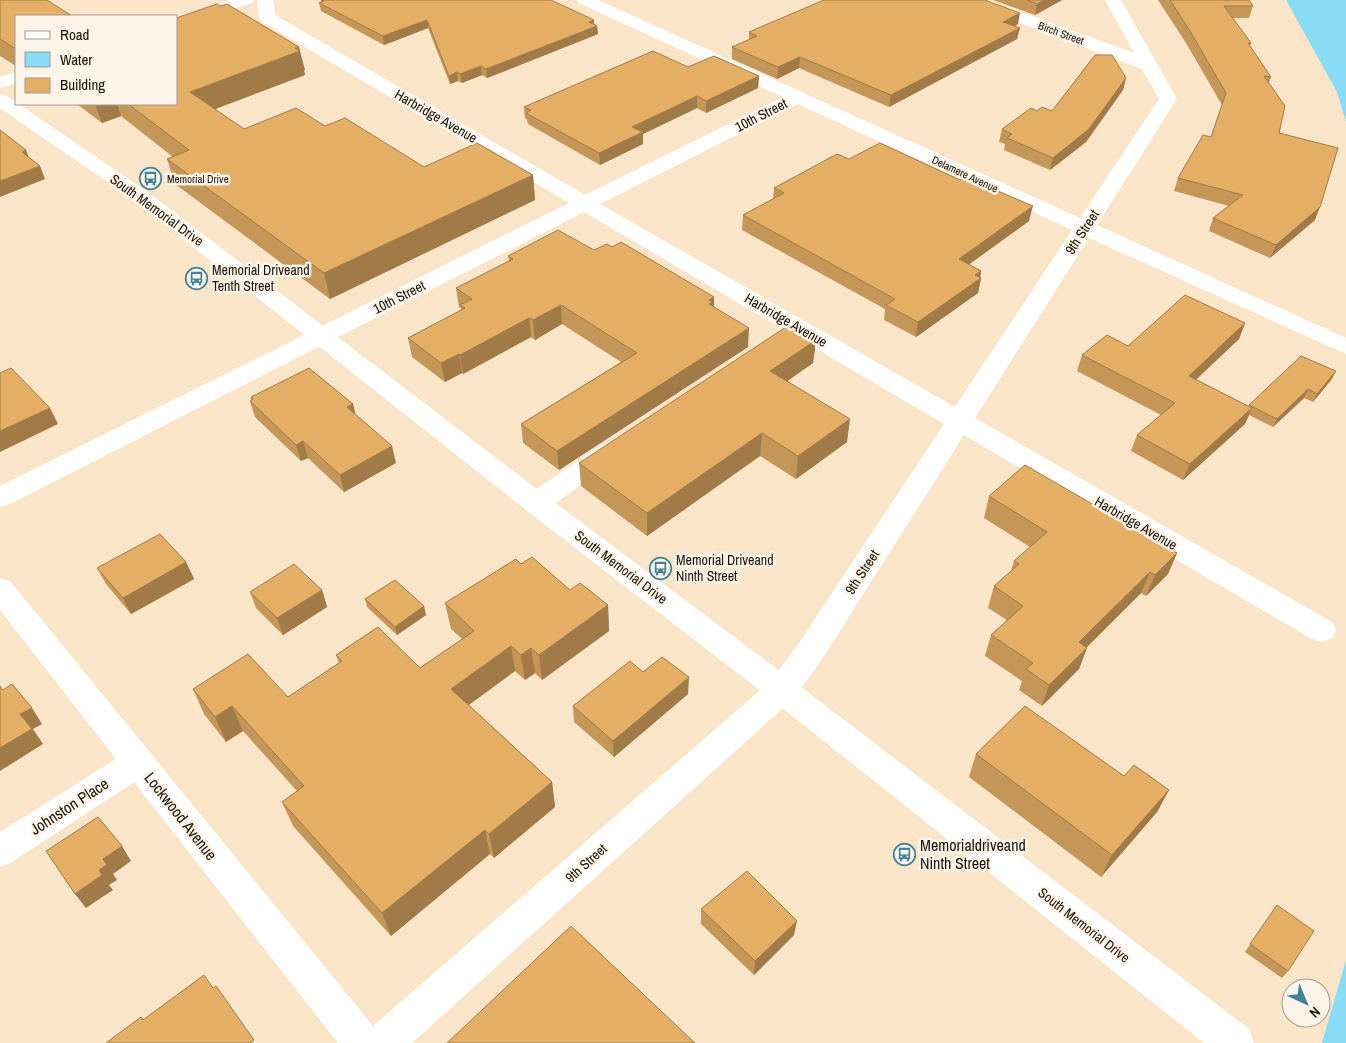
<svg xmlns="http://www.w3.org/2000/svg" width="1346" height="1043" viewBox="0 0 1346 1043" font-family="'Archivo Narrow',sans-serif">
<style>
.water{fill:#89dcf6}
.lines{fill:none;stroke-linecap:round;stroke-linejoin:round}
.minor{fill:#fff;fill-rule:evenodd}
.major{fill:#fff;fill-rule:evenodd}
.wall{fill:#c49657}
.shaded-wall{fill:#a07a47}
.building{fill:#e4af65;stroke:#a07a47}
.labels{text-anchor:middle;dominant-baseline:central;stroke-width:5;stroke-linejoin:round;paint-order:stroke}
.far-street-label{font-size:11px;fill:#1c150b;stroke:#fdf4e9}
.far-poi-label{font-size:11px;fill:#1c150b;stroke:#fdf4e9;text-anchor:start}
.street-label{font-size:14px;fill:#1c150b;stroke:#fdf4e9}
.poi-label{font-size:14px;fill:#1c150b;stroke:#fdf4e9;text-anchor:start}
.near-street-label{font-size:16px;fill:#1c150b;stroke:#fdf4e9}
.near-poi-label{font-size:16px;fill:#1c150b;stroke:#fdf4e9;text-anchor:start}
</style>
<rect width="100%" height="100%" fill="#fae5c9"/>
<path class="water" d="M1286,0H1346V122L1337,92Z
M1346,960V1043H1322Z"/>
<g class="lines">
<path class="minor" d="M230,0H254L252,3L176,28V17Z
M257,0H273L275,15L585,195L783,97L579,3L577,0H598L1080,218L1159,99L1142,69L967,3L965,0H988L1134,53L1105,0H1121L1177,99L1097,225L1346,338V354L1089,238L975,418L1332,622L1336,630L1332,638L1321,642L1310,638L964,435L819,664L793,699L412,1043H338L134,782L12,862L0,867V832L116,759L0,610V578L10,581L373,1026L771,681L797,646L944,424L584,212L10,504L0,507V486L569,203L261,21L259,17ZM798,104L1072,230L955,407L600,204Z
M16,72V83L0,88V77Z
M611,442L620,445L624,451L620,457L546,510L536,513L526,510L522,503L526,496L602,445Z"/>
<path class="major" d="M0,94L7,96L149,193L546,496L793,681L1249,1029L1254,1043H1204L771,699L526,510L135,201L0,108Z"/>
</g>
<path class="wall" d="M0,0L16,16V66L0,56Z
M321,0L594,20V24L597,26L598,34L487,78L482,75L462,83L458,81L450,84L428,28L384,45L321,11L319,3L321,2Z
M993,0H1062L1035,15Z
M1158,0H1249L1253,6L1249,18H1232L1251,43L1250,46L1271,77L1269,83L1279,133L1315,220L1270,258L1209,231L1213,218L1229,206L1174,191L1178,178L1211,137L1222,105L1186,43Z
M1018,24L1015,26L1017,39L889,107L799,68L777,79L732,59V47L749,40V32Z
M688,67L759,76L758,88L706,113L697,108L643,134V144L600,165L528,124L527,120L525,118L524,107Z
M304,70L305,75L215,109L244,129L325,126L424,167L533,175L535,200L330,299L175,184L167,159L173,157L121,116L102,123L77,104H176L305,70Z
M1126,78L1123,90L1086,142L1050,170L1004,150L1005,144L999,142L1002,129L1037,111H1052Z
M849,159L1029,221L969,264L981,271L980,277L981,278L978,293L916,337L884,320L885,309L742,230L743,215L773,199L774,188Z
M612,247L714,297V307L748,347L559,470L523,443L521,424L621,362L562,324L535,340L531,337L463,374L462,373L445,382L412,357L408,338L461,310V308L459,307L456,288L509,261L508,256L594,250Z
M1245,323L1239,339L1196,380L1248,406L1249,405L1336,371L1331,380L1313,402L1304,398L1273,427L1249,415L1245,424L1183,480L1131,451L1137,435L1161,415L1077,371L1082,355Z
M816,340L813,363L787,381L847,442L796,479L760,456L647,536L581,486L579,463Z
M251,397L353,404L355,415L396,463L344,492L308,458L301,461L255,417L250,401L251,400Z
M989,496L1177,553L1168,574L1146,596L1141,593L1087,647L1079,669L1042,706L1019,690L1022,681L985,656L991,635L1007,620L988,608L994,586L1011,571L1014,561L1030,547L984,518Z
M186,562L194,579L131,614L106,584L97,568Z
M521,564L570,590L608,605L609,631L542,680L535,673L525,680L515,671L469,705L552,782L555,807L494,858L490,854L391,936L293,826L282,802L297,791L243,731L226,742L204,714L193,689L288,697L339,663L336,655L420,668L462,639L451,629L445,603Z
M322,590L327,607L283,635L256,608L250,592Z
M365,599L426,615L397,635L367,607Z
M688,694L614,757L574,722L573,706Z
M976,754L1169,790L1157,812L1101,877L969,777Z
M1277,905L1288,971L1282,978L1245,952Z
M701,909L794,935L754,975L701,924Z"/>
<path class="shaded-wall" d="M1044,0H1062L1035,15L1037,4Z
M1020,13L1018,24L1001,33L1003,22Z
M427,20L428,28L384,45L383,36Z
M594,20V27L597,26L598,34L487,78L486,69Z
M1020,28L1017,39L889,107L891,95Z
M299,47L305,70H304L305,75L197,116L190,92Z
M800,57L799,68L777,79L778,67Z
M481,66L482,75L462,83L460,74Z
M457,72L458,81L450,84L449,76Z
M759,76L758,88L706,113V101Z
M1126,78L1123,90L1086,142L1050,170L1053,158Z
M697,96V108L643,134V144L600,165L599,153L632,127Z
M95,104H117L121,116L102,123Z
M26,150L31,163L22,152Z
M40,166L45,179L0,197V181Z
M533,175L535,200L330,299L324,273Z
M1033,206L1029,221L956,274L959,259Z
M1320,207L1315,220L1270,258L1276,245Z
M981,271L980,279L981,278L978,293L916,337L918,322L975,275Z
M714,297V316H712L709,300Z
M561,305L562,324L535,340L533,320Z
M529,318L531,337L463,374L460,355Z
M1245,323L1239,339L1182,392L1189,376Z
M749,328L748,347L559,470L557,451Z
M816,340L813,363L769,394L770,371Z
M459,354L462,373L445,382L441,363Z
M1336,371L1331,380L1313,402L1317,394Z
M1308,389L1304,398L1273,427L1277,419Z
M353,404L357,421L347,407Z
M50,408L58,424L0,452V431Z
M1252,408L1245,424L1183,480L1190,464Z
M850,419L847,442L796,479L798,456Z
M762,433L760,456L647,536V513Z
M303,441L308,458L301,461L296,445Z
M392,446L396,463L344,492L340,475Z
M1177,553L1168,574L1146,596L1155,575Z
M186,562L194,579L131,614L123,598Z
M1150,572L1141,593L1071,663L1079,642Z
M322,590L327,607L283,635L277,618Z
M608,605L609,631L542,680L539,655Z
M424,606L426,615L397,635L395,627Z
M511,646L515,671L456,714L451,689Z
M531,648L535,673L525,680L521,655Z
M1087,648L1079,669L1042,706L1049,685Z
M689,677L688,694L614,757L613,741Z
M232,706L243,731L226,742L215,717Z
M32,708L42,724L33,729L43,744L0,771V749L20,714Z
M552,782L555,807L494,858L489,834Z
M1169,790L1157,812L1101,877L1112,855Z
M485,830L490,854L391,936L382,913Z
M122,846L131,861L113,874L117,880L109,885L113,890L86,908L75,894L99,870L103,859Z
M797,921L794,935L754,975L755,961Z"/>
<path class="building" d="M0,0H47L72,16H16V49L0,39Z
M321,0H551L594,20L589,22L597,26L486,69L481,66L460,74L457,72L449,76L427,20L383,36L319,3L324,1Z
M824,0H985L1020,13L1003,22L1020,28L891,95L800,57L778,67L732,47L757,36L749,32Z
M1027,0H1044L1037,4Z
M1170,0H1249L1253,6H1224L1251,43H1248L1271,77L1264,76L1285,106L1279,133L1338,148L1320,207L1276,245L1213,218L1243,195L1178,178L1203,135L1211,137L1226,93L1190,31Z
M217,4L220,6L227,4L299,47L295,48L300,51L190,92L244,129L296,108L325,126L345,118L424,167L477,143L533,175L324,273L167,159L189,150L128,104H176V18Z
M653,51L688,67L714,56L759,76L706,101L697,96L632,127L643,132L599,153L526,113L531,110L524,107Z
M1095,55H1112L1126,78L1089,129L1053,158L1007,138L1012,134L1002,129L1031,108L1037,111L1042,107L1052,111Z
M0,130L26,150L22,152L40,166L0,181Z
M880,143L960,180L965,177L1033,206L959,259L981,271L975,275L981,278L918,322L886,305L895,299L743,215L784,193L774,188L837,154L849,159Z
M558,230L594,250L607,244L612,247L621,242L714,297L709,300L713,302L709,304L749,328L557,451L521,424L637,353L561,305L533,320L529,318L460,355L459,354L441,363L408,338L465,308L460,305L472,299L456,288L513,259L508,256Z
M1185,295L1245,323L1189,376L1252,408L1190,464L1137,435L1175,403L1082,355L1107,335L1128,346Z
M789,325L816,340L770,371L850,419L798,456L762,433L647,513L579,463Z
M1301,356L1336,371L1317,394L1308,389L1277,419L1249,405Z
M11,368L50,408L0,431V373Z
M309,368L353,404L347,407L392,446L340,475L303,441L296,445L250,401L253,399L251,397Z
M1025,465L1177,553L1155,575L1150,572L1079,642L1087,648L1049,685L1026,669L1033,663L991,635L1023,606L994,586L1019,564L1014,561L1047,532L989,496Z
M160,534L186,562L123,598L97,568Z
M532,557L570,590L580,583L608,605L539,655L531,648L521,655L511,646L451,689L552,782L489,834L485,830L382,913L282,802L304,786L232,706L215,717L193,689L248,654L288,697L342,661L336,655L378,627L420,668L474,631L445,603L516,559L521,564Z
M294,564L322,590L277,618L250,592Z
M395,580L424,606L395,627L365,599Z
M662,657L689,677L613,741L573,706L630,661L643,672Z
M12,684L32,708L20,714L32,729L0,748V686L3,690Z
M1025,706L1124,776L1134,765L1169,790L1112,855L976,754Z
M98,817L122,846L103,859L107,865L99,870L102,875L75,894L46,851Z
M747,871L797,921L755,961L701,909Z
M1277,905L1314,931L1288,971L1250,944Z
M571,926L695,1043H447Z
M204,975L213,988L216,986L254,1040L251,1043H106L141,1017L143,1020Z"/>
<defs>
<symbol id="bus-ring" viewBox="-11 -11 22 22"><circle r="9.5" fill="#fdf4e9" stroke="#428296" stroke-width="1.5"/><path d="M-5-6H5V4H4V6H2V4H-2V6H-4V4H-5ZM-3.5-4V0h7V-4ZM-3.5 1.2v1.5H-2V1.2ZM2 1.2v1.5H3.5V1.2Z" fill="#428296"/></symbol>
</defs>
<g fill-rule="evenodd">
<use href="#bus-ring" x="138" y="166" width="25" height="25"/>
<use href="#bus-ring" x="184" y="266" width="25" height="25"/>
<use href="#bus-ring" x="648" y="556" width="25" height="25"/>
<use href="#bus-ring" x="892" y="842" width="25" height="25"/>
</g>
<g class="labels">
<g class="far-street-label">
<text transform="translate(1061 33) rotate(20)">Birch Street</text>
<text transform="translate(965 174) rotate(25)">Delamere Avenue</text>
</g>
<g class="far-poi-label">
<text x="167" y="179">Memorial Drive</text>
</g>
<g class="street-label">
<text transform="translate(761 115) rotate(-27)">10th Street</text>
<text transform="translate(436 116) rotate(30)">Harbridge Avenue</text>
<text transform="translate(157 210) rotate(36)">South Memorial Drive</text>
<text transform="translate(1082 232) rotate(-57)">9th Street</text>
<text transform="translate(399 297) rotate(-27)">10th Street</text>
<text transform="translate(786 320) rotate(30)">Harbridge Avenue</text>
<text transform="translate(1136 523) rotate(30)">Harbridge Avenue</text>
<text transform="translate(621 567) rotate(37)">South Memorial Drive</text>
<text transform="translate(862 572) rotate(-57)">9th Street</text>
<text transform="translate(586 863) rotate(-42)">9th Street</text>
<text transform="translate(1084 925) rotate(38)">South Memorial Drive</text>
</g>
<g class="poi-label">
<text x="212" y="270">Memorial Driveand<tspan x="212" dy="16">Tenth Street</tspan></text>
<text x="676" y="560">Memorial Driveand<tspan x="676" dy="16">Ninth Street</tspan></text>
</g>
<g class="near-street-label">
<text transform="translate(69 806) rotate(-33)">Johnston Place</text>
<text transform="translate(181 816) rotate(52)">Lockwood Avenue</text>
</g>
<g class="near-poi-label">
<text x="920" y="845">Memorialdriveand<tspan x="920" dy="18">Ninth Street</tspan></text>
</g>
</g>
<rect x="15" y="15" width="162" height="90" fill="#fdf4e9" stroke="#a39b90"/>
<rect x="25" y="31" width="25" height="8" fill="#ffffff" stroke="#a39b90"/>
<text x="60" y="40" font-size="15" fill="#1c150b">Road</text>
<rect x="25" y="52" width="25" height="15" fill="#89dcf6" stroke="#a39b90"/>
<text x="60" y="65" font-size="15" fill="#1c150b">Water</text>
<rect x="25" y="78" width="25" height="15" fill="#e4af65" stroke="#a39b90"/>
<text x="60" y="90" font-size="15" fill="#1c150b">Building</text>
<g transform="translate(1306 1003) rotate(136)"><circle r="24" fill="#fdf4e9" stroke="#a39b90"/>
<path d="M0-4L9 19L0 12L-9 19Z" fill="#428296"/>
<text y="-8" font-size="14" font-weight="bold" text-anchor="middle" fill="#1c150b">N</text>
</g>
</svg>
